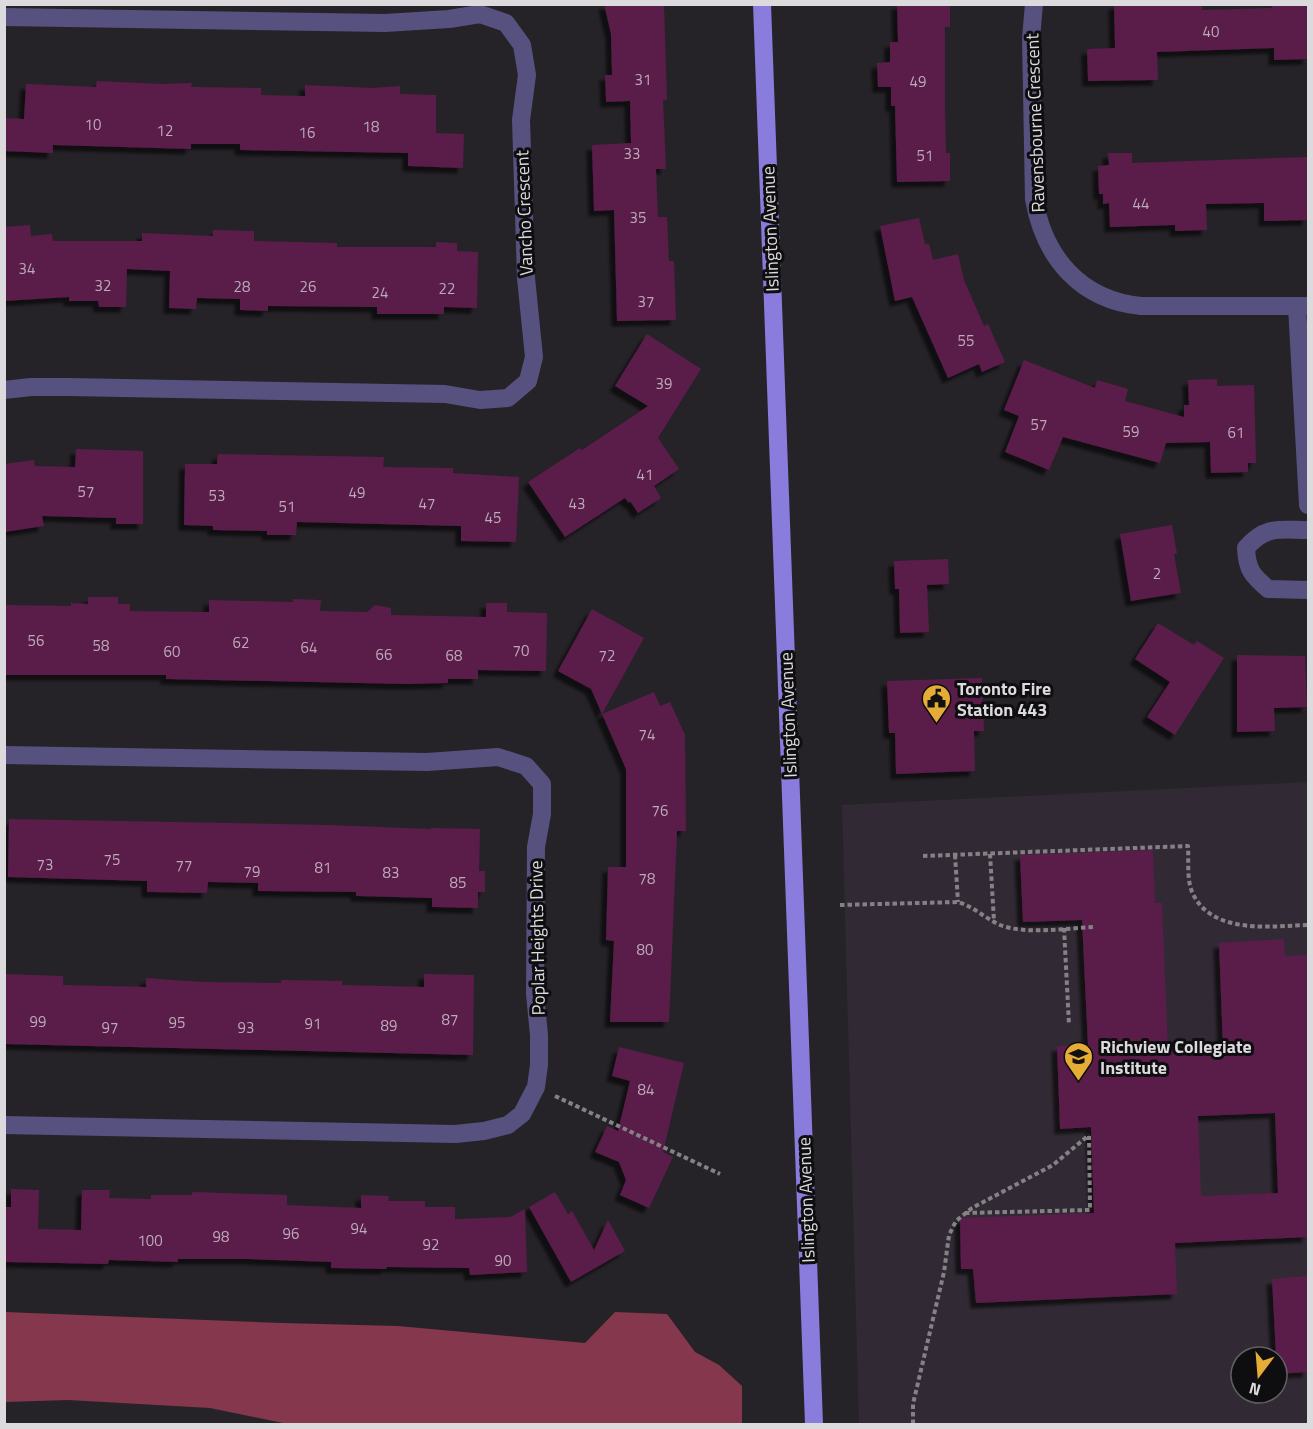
<svg xmlns="http://www.w3.org/2000/svg" width="1313" height="1429" viewBox="0 0 1313 1429" font-family="'Titillium Web',sans-serif">
<style>
.built{fill:#312a34;fill-rule:evenodd}
.forest{fill:#85374d}
.building{fill:#5a1c4a;fill-rule:evenodd;filter:url(#shadow)}
.lines{fill:none;stroke-linecap:round;stroke-linejoin:round}
.path{stroke:#858286;stroke-width:4;stroke-dasharray:4.5 3;stroke-linecap:butt}
.minor{stroke:#575180;stroke-width:18}
.major{stroke:#8a7cdd;stroke-width:18}
.labels{text-anchor:middle;dominant-baseline:central;stroke-width:6;stroke-linejoin:round;paint-order:stroke}
.number-label{font-size:15px;fill:#bcaab9}
.street-label{font-size:18px;fill:#dddade;stroke:#0e0d0f}
.poi-label{font-size:18px;font-weight:bold;fill:#dddade;stroke:#0e0d0f;text-anchor:start}
</style>
<defs>
<filter id="shadow"><feDropShadow dx="-5.5" dy="5.5" stdDeviation="1.5" flood-color="#0009"/></filter>
</defs>
<rect width="100%" height="100%" fill="#262328"/>
<path class="built" d="M1308,782V1424H859L842,805ZM1241,1357H1277V1393H1241Z"/>
<path class="forest" d="M5,1312L282,1323L398,1326L585,1343L615,1312L667,1314L695,1352L719,1365L742,1386V1424H288L210,1408L68,1400L5,1402Z"/>
<path class="building" d="M604,4H664L667,100H663L666,169H656L658,217H667L669,261H674L676,320L617,321L614,210L594,211L592,145L631,143L630,101L606,102L605,75H612L611,34Z
M897,4H950V27H945V107L946,153H950V181L897,182L895,106H891V87H878L877,63L890,62V42H898Z
M1114,4H1202V10L1272,8V4H1308V59L1274,60V48L1157,52L1158,80L1088,81L1087,49L1115,48Z
M97,81L163,84L192,83L191,87L261,88V95L305,96V85L372,88L400,86V94L436,95V133L464,134L463,168L408,166V153L240,150V144H191V149L53,145V153L4,151V118L24,119L26,84L96,87Z
M1108,153H1132V163L1308,157V220L1264,221V203L1206,204L1207,230L1175,231V225L1110,227L1109,203L1103,204V194H1099L1098,166L1109,165Z
M919,218L925,244H929L933,260L958,254L964,280L984,326L988,324L1005,362L982,372L979,364L948,378L912,297L895,301L880,226Z
M30,225L31,236L52,234L53,241H142V233L213,236V230L254,231V241L337,243V247H436V242L457,243V251L478,252L477,308L444,307V314H377V307L268,306V311L240,310V299L197,298L196,309L169,308L170,271L127,269L126,307H99L98,301H69V297L4,301V227Z
M647,334L701,369L658,438L679,469L654,486L661,498L638,513L630,501L629,503L625,498L565,537L528,482L580,448L582,450L648,406L615,386Z
M1024,360L1095,388L1097,380L1128,389L1125,401L1184,417V405H1189L1188,380L1217,379V386L1254,385L1256,463H1248V472L1211,473L1210,442L1166,443L1160,463L1063,437L1049,470L1005,452L1019,416L1004,410Z
M76,449L143,451V524H116V518L42,516L44,526L4,532V464L34,460L35,466L75,467Z
M218,454L384,457L383,467L453,468V473L519,477L516,542L461,541V526L297,522L296,535H267V531L213,530V526L184,525L185,464H217Z
M1172,525L1177,554H1174L1181,593L1131,601L1120,534Z
M948,559L949,584L927,585L929,632L900,633L899,589H895L894,561Z
M88,597H118V604H130V611L209,612V600L293,602V599L321,600L320,611L367,612L375,605L391,608V615L486,617V603H507V612L547,613L546,671L478,670V679H448V683L406,684L166,679V675H4V605L71,606V603L88,604Z
M592,609L644,638L602,714L591,689L558,671Z
M1158,623L1194,645L1197,641L1224,658L1175,735L1147,717L1170,682L1135,659Z
M1237,655L1305,656L1307,707L1274,708L1275,731L1237,732Z
M982,678L984,731H974L975,771L896,774L895,733H889L887,681Z
M654,692L660,706L670,702L685,735L686,831H677L669,1022H610L614,941L606,940L608,867H626V769L602,714Z
M9,819L328,825L431,829V828L480,829L479,871H485V892H478V908L432,907V898L356,896V892L258,891V883L208,882L207,893L147,892V881L8,877Z
M1153,850L1155,903H1162L1168,1050L1223,1048L1219,943L1284,939L1285,956L1308,955V1237L1175,1243L1177,1294L976,1303L973,1269H961L960,1218L1094,1213L1091,1127L1060,1129L1057,1046L1088,1045L1082,920L1023,922L1020,855ZM1275,1113L1278,1193L1201,1196L1198,1116Z
M4,974L63,976V985L146,987V978L201,982L281,983V980L342,981V985L424,987V974L474,975L473,1055L4,1044Z
M619,1047L684,1063L663,1152L673,1157L649,1208L620,1195L626,1180L619,1162L595,1152L607,1126L618,1131L630,1081L612,1076Z
M11,1189L39,1190L38,1229L81,1230L82,1190H110L109,1198L151,1199V1195H192V1192L287,1195V1205L361,1208V1195L389,1196L388,1201H425V1207H455V1219L510,1217L525,1209L527,1272L470,1275L469,1268L387,1267L386,1269L331,1268V1262L248,1259H178V1262L109,1260L108,1264L4,1262V1207H11Z
M555,1192L568,1214L572,1211L594,1250L608,1220L625,1251L571,1282L529,1207Z
M1308,1276V1372L1277,1374L1272,1279Z"/>
<g class="lines">
<path class="path" d="M990,854L994,921
M955,855L958,902
M923,856L1188,846C1189,862 1186,882 1194,896C1215,935 1273,926 1308,925
M840,905L958,902C974,907 985,918 1000,925C1025,935 1068,928 1095,927
M1064,928L1069,1025
M555,1096L720,1174
M965,1213L1090,1210L1089,1136
M913,1424V1404L944,1272L949,1235L956,1221L972,1208L1053,1165L1089,1135"/>
<path class="minor" d="M1034,4L1031,38L1034,199C1044,257 1080,300 1141,306H1308
M4,17L385,23L449,19L480,14L506,23L522,45L527,75L521,120L526,278L534,357L528,381L508,398L480,400L445,394L69,387H31L4,390
M1297,306L1308,505
M1308,530C1280,530 1266,525 1246,548C1247,570 1252,575 1268,589L1308,590
M4,755L427,762L498,757L526,766L542,784V814L536,847L535,994L539,1035V1065L536,1087L522,1114L508,1125L484,1131L455,1134L4,1125"/>
<path class="major" d="M762,4L814,1424"/>
</g>
<defs>
<symbol id="civic-pin" viewBox="-11 -11 22 30"><path d="M0 17L-7.5 6A9.5 9.5 0 1 1 7.5 6Z" fill="#e5ad36" stroke="#0e0d0f"/><path d="M-.6-6.5H3V-4.5H.6V-3L4-1V1h2V6H-6V1h2V-1L-.6-3ZM-1.2 2.5V6h2.4V2.5Z" fill="#111"/></symbol>
<symbol id="school-pin" viewBox="-11 -11 22 30"><path d="M0 17L-7.5 6A9.5 9.5 0 1 1 7.5 6Z" fill="#e5ad36" stroke="#0e0d0f"/><path d="M0-5L7-2L0 1L-7-2ZM-4 1L0 2.5L4 1V4Q0 6-4 4Z" fill="#111"/></symbol>
</defs>
<g fill-rule="evenodd">
<use href="#civic-pin" x="920" y="682" width="33" height="45"/>
<use href="#school-pin" x="1062" y="1040" width="33" height="45"/>
</g>
<g class="labels">
<g class="number-label">
<text x="1211" y="31">40</text>
<text x="643" y="79">31</text>
<text x="918" y="81">49</text>
<text x="93" y="124">10</text>
<text x="371" y="126">18</text>
<text x="165" y="130">12</text>
<text x="307" y="132">16</text>
<text x="632" y="153">33</text>
<text x="925" y="155">51</text>
<text x="1141" y="203">44</text>
<text x="638" y="217">35</text>
<text x="27" y="268">34</text>
<text x="103" y="285">32</text>
<text x="242" y="286">28</text>
<text x="308" y="286">26</text>
<text x="447" y="288">22</text>
<text x="380" y="292">24</text>
<text x="646" y="301">37</text>
<text x="966" y="340">55</text>
<text x="664" y="383">39</text>
<text x="1039" y="424">57</text>
<text x="1131" y="431">59</text>
<text x="1236" y="432">61</text>
<text x="645" y="474">41</text>
<text x="86" y="491">57</text>
<text x="357" y="492">49</text>
<text x="217" y="495">53</text>
<text x="427" y="503">47</text>
<text x="577" y="503">43</text>
<text x="287" y="506">51</text>
<text x="493" y="517">45</text>
<text x="1157" y="573">2</text>
<text x="36" y="640">56</text>
<text x="241" y="642">62</text>
<text x="101" y="645">58</text>
<text x="309" y="647">64</text>
<text x="521" y="650">70</text>
<text x="172" y="651">60</text>
<text x="384" y="654">66</text>
<text x="454" y="655">68</text>
<text x="607" y="655">72</text>
<text x="647" y="734">74</text>
<text x="660" y="810">76</text>
<text x="112" y="859">75</text>
<text x="45" y="864">73</text>
<text x="184" y="865">77</text>
<text x="323" y="867">81</text>
<text x="252" y="871">79</text>
<text x="391" y="872">83</text>
<text x="647" y="878">78</text>
<text x="458" y="882">85</text>
<text x="645" y="949">80</text>
<text x="450" y="1019">87</text>
<text x="38" y="1021">99</text>
<text x="177" y="1022">95</text>
<text x="313" y="1023">91</text>
<text x="389" y="1025">89</text>
<text x="110" y="1027">97</text>
<text x="246" y="1027">93</text>
<text x="646" y="1089">84</text>
<text x="359" y="1228">94</text>
<text x="291" y="1233">96</text>
<text x="221" y="1236">98</text>
<text x="150" y="1240">100</text>
<text x="431" y="1244">92</text>
<text x="503" y="1260">90</text>
</g>
<g class="street-label">
<text transform="translate(1035 123) rotate(-92)">Ravensbourne Crescent</text>
<text transform="translate(524 213) rotate(-92)">Vancho Crescent</text>
<text transform="translate(770 229) rotate(-92)">Islington Avenue</text>
<text transform="translate(788 715) rotate(-92)">Islington Avenue</text>
<text transform="translate(537 938) rotate(-91)">Poplar Heights Drive</text>
<text transform="translate(806 1200) rotate(-92)">Islington Avenue</text>
</g>
<g class="poi-label">
<text x="957" y="688">Toronto Fire<tspan x="957" dy="21">Station 443</tspan></text>
<text x="1100" y="1046">Richview Collegiate<tspan x="1100" dy="21">Institute</tspan></text>
</g>
</g>
<rect width="1313" height="1429" fill="none" stroke="#dddade" stroke-width="12"/>
<g transform="translate(1259 1375) rotate(196)"><circle r="28" fill="#0e0d0f" stroke="#615f62" stroke-width="1.5"/>
<path d="M0-4.5L10 22L0 15L-10 22Z" fill="#e5ad36"/>
<text y="-9" font-size="16" font-weight="bold" text-anchor="middle" fill="#dddade">N</text>
</g>
</svg>
